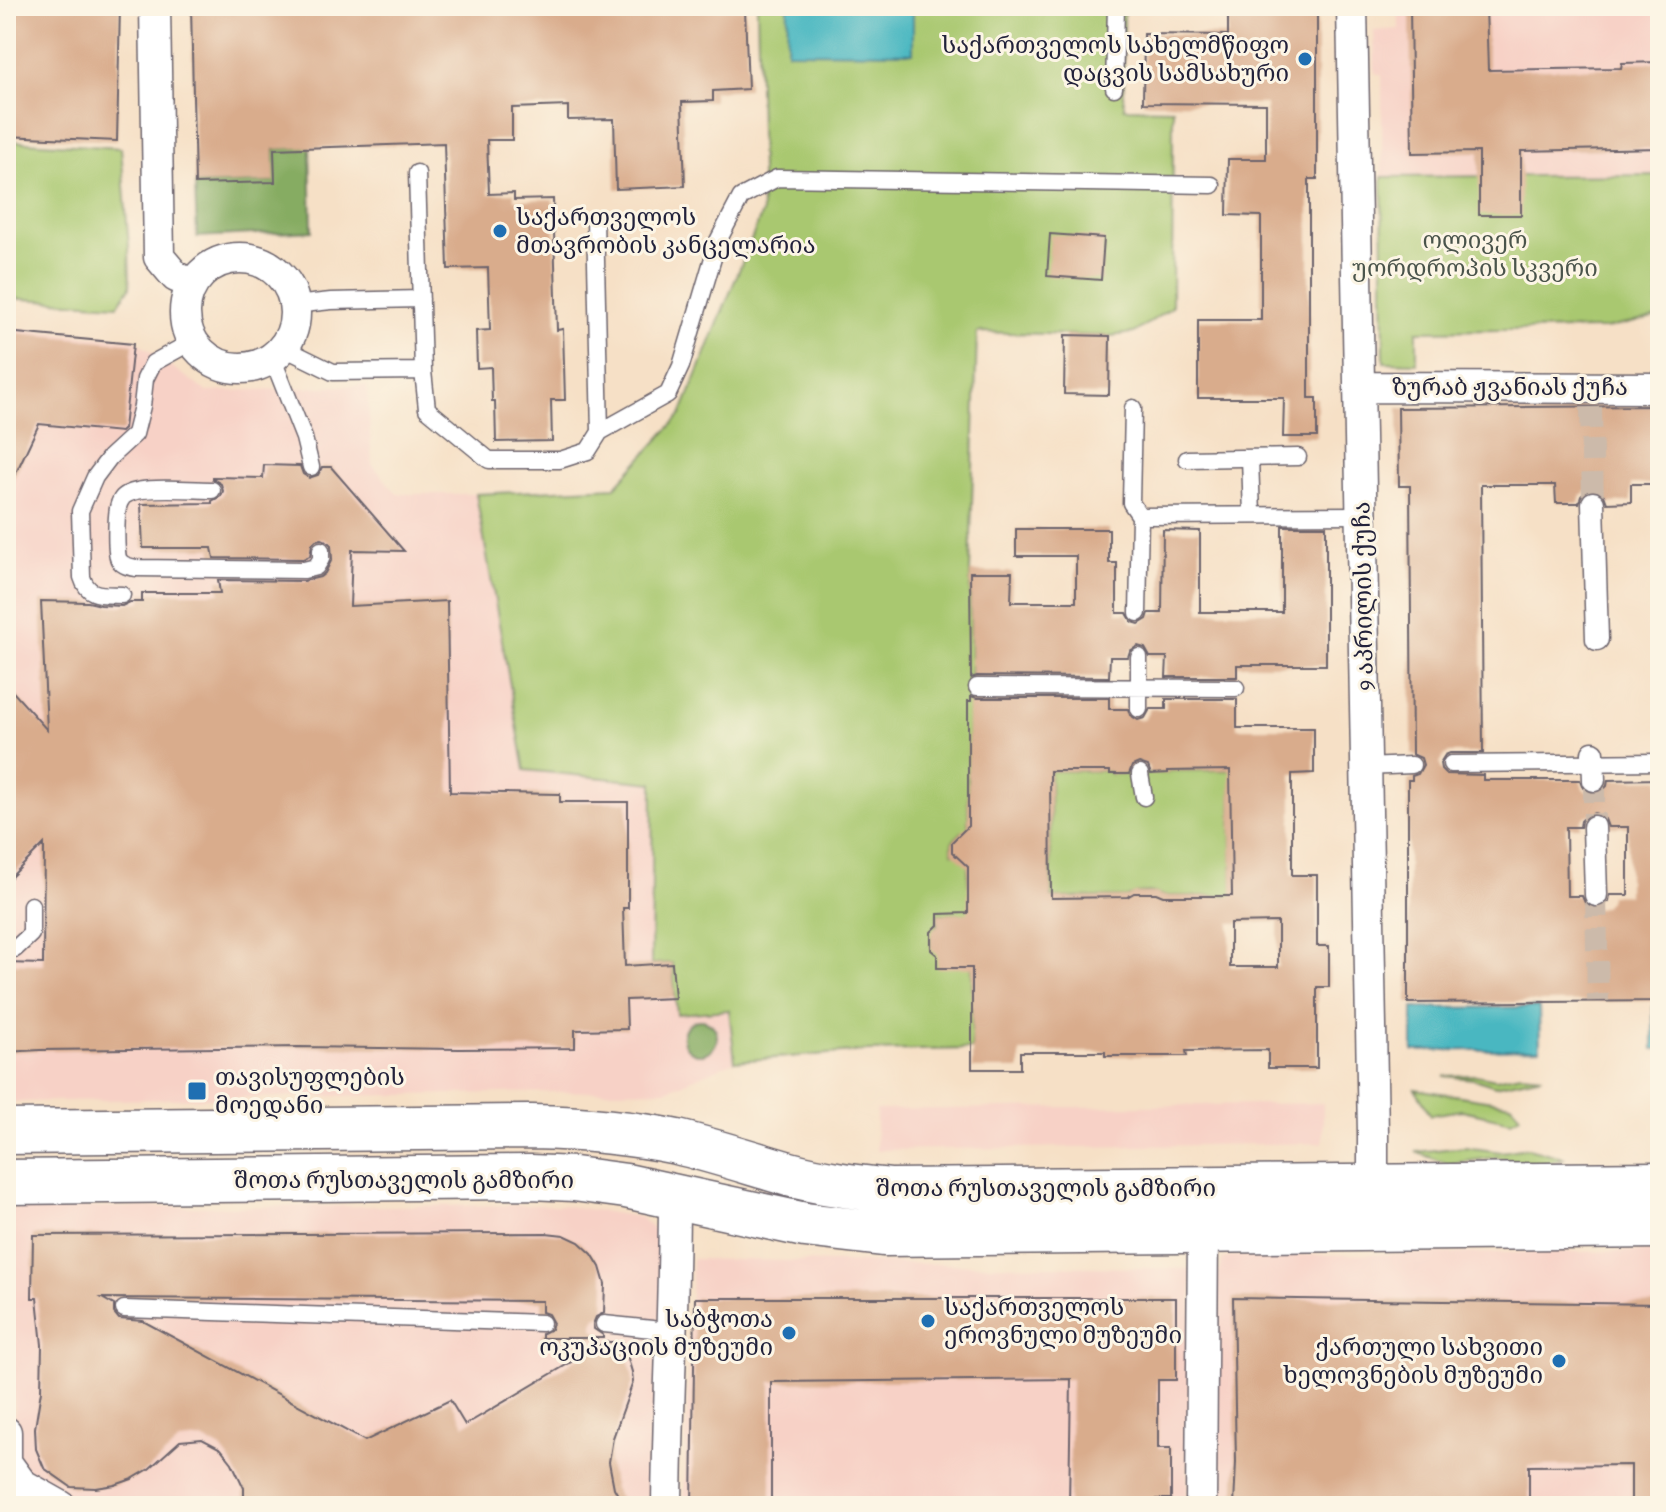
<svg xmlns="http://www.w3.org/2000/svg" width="1666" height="1512" viewBox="0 0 1666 1512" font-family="Alegreya,'Noto Serif Georgian',serif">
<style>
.built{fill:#f7d1c6}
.green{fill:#a9c870;stroke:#667556;stroke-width:2}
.forest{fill:#86ac62;stroke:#54674e;stroke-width:2}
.water{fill:#48b7c1;stroke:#356c7e;stroke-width:2}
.building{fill:#d9ac8c;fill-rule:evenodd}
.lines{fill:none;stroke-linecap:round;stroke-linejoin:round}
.pedestrian-tunnel{stroke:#ccbaaa;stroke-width:22;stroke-dasharray:22 11;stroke-linecap:butt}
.service-casing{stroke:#6c646c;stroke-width:19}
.pedestrian-casing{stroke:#6c646c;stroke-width:25}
.minor-casing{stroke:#6c646c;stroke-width:33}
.primary-casing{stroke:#6c646c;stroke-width:47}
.service{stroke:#fff;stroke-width:16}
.pedestrian{stroke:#fff;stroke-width:22}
.minor{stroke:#fff;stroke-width:30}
.primary{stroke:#fff;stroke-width:44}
.poi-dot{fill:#1f6fb2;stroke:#fcf5e5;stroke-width:3}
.labels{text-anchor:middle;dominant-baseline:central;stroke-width:6;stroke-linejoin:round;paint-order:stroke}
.poi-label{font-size:24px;fill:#22223b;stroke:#fcf5e5;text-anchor:end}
.park-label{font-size:24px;fill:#4a544b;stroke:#fcf5e5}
.street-label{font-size:24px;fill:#22223b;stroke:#fcf5e5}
</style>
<rect width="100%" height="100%" fill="#fcf5e5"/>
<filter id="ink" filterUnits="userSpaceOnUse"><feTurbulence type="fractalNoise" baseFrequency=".0125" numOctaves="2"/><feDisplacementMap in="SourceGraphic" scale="16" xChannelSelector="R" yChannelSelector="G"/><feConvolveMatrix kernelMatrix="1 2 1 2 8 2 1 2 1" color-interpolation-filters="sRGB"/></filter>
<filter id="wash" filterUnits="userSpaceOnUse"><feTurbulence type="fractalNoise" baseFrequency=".006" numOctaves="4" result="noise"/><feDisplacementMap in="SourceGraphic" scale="32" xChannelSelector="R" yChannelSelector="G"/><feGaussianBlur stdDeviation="1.8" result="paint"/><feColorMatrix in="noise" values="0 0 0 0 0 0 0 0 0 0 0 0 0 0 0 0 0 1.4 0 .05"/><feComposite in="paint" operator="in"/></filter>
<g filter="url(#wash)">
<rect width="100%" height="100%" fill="#f6e0c6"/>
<path class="built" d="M1398,6H1660V175L1382,177V75L1375,73L1374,31L1399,29Z
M1660,241V365H1657V284Z
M6,328L135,340L207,392L367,385L372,464L397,494H476L524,770L653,783L651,964L672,963L730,1009L735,1061L667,1090L6,1102Z
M1323,1103V1143L876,1150V1110Z
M561,1205L640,1217L666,1242L661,1506H27L19,1489L6,1252V1208Z
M1660,1251V1506H1215L1217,1278L1223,1259L1235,1256Z
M692,1259L1192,1269L1187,1506H684Z"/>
<path class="green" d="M757,6H1124V108L1173,109L1172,307L1134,333L1110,336L977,332L970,572L971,667L969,701L968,832H962L952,842V852L968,861V881L973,914H938L937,927C930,933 931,938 931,947L972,968V1049L868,1051L735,1061L729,1010L677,1014L672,963L651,964L653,783L525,770L476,494L615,487L681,415L762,213Z
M9,141L121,148L129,248L130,287L118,305L6,298V160Z
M1660,175C1660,222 1657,269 1658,317L1604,329L1417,331V363L1384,362L1382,177Z
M1232,770L1231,813L1233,898L1227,896H1163C1152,891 1138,891 1127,897L1051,898L1050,771H1110V774L1167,773L1168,771Z
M1520,1074L1542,1076L1495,1086L1474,1079L1444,1076L1476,1075L1496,1079Z
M1415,1089L1511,1104L1520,1116L1511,1121L1462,1110L1431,1115Z
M1465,1147L1501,1152L1528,1148L1565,1158L1540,1163L1518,1161L1497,1157L1448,1164L1416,1152Z"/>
<path class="forest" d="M310,147L312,231L197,237L195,184L274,182V149Z
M683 1037a17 17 0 1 1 34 0a17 17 0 1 1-34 0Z"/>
<path class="water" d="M788,6H913V53L787,52Z
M1653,1006H1660V1049H1653Z
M1539,1007L1540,1049L1413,1051V1008Z"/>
<g id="blocks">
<path class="building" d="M6,6H120L117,141L6,136Z
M191,6H710V9H745L748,89L713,91V101L682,102L685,186L616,189L614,119L568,120V106L512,108V140H487L489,194L514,193V200L553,199L557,330L563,329L565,400H551L552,441L496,442L495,401H492L491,367L477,368L476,331L490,330L488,268L448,269L444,143L274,149L275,182L195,184Z
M1258,6H1317V179H1309V398H1317V437H1283L1284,398H1198V320H1261V216L1227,215L1228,159H1266V104L1143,103L1144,34L1228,35V12H1258Z
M1410,6H1486L1488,70L1621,68L1622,63L1660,62V148L1521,151V215H1479V152L1412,153Z
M1050,234L1104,238L1101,280L1047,276Z
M6,332L133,344L124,429L121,432L39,424L6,494Z
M1065,335L1110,336L1109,395L1064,394Z
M1660,406V484H1631V502L1607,503L1604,495L1600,491L1593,489L1585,492L1581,496L1579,503H1556L1555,485H1481L1483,753H1450L1445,755L1440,763L1441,769L1446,774L1483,775V780H1580L1583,788L1587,792L1594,794L1602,791L1607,786L1608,780L1660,779V1001L1408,1003V780H1412V776L1418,774L1423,765L1421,758L1412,754L1410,486H1399L1398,408ZM1594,813L1601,815L1605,819L1608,827H1628V895H1610L1609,901L1604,906L1596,909L1589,907L1585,903L1582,896H1567L1566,827H1580L1581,821L1586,816Z
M264,465L300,466L303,474L309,478L318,475L322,467H331L404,551L352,550L350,606L447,601L450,792L560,794V802H628V908H623L625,966L672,963L675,998L626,1000L627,1029L575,1030V1048L460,1049L299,1047L40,1050L6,1052V963L43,964L44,844L6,882V684L47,730L41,601L88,602L101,605L122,606L130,602H142V593H220L218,580L304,581L320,577L325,573L332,559L331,545L327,541L322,539L316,540L312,544L310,556L303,559L214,558L212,548H143L141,504L212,503V501L221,496L223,491L221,484L213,479V477L263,478Z
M1282,526H1326V665H1237V677H1166L1167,657H1150L1145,648L1138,646L1130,651L1128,657H1110L1109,677L977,676L971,678L970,572H1012L1011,602H1076V556H1016V529H1109V563H1117V613H1127L1132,622L1139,624L1147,619L1149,613H1162L1163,530L1200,531V612H1282Z
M971,696L977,698H1109V709H1128L1130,715L1138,720L1145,718L1150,709H1166V699H1237V728H1314V773L1292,774V875H1317V946H1329V987H1317V1068H1268V1050L1186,1051L1187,1056H1105V1052H1020V1069H972V968H937V955L931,950V932L938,925V914L968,913V867L952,852V842L968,826V701H971ZM1139,763L1148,766L1151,774L1168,773V771L1230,770L1232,896H1163L1156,893H1134L1127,897L1051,898L1050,771H1110V774H1129L1132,766ZM1278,922V967H1230V923Z
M546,1233L564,1235L579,1242L592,1254L600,1267L605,1284L604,1313L596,1317L593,1324L594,1329L603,1335V1338H542V1334L551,1329L553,1323L548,1314L542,1312V1301L102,1298L114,1305V1313L119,1319L143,1321L365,1441L450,1400L465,1425L605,1342H623L632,1372L633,1382L613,1438L609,1462L614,1488L624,1506H244V1488L232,1463L221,1449L202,1439L180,1441L149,1469L132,1479L115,1485L96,1488L71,1487L44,1468L36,1449L35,1428L41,1391L42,1345L37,1298H32L33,1235Z
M695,1298H1176V1380H1158V1448H1171V1499H1157V1506H1069L1071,1379L771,1382V1506H692Z
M1233,1298L1660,1304V1506H1631V1465L1529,1466V1506H1234L1236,1462Z"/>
</g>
</g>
<g filter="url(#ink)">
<use href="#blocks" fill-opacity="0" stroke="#6c646c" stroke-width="2"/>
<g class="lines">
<path class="pedestrian-tunnel" d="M1591,407L1593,503
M1594,780V827
M1596,895L1598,1001"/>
<defs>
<path id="service" d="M1114,88L1116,6
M417,173L423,371L427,409L489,460H560L588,451L600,432L595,219
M294,305L331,301L421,299
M282,347L333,372L423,371
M272,357L304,438L311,467
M1133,408L1131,503L1140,516L1361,515
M600,432L668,394L681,366L718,241L741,197L777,178L1212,185
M1250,458L1252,515
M1187,459L1298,457
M212,490C194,490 139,485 126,495C123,496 120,501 119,504C116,512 115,554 119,560C123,566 130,567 136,568L304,570L316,567L321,559V550
M122,595C104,594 88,598 82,577L80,511L95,477L110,457L135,434L142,406L145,379L153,363L193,341
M1138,613L1140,516
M1139,657V709
M977,687L1236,688
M1451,764L1660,762
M1366,767L1412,765
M1140,774L1144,797
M6,948L15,949L31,934V905
M124,1309L542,1323
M604,1324L652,1329L671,1333"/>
<path id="pedestrian" d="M1593,503L1597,639
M1593,753L1594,780
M1594,827L1596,895"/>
<path id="minor" d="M155,6L159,257L176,277L193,284
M1352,6L1373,1134V1186
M185 313a55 55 0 1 1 110 0a55 55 0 1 1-110 0Z
M1359,387L1660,388
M6,1432V1462L22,1484L61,1506
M667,1506C668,1403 674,1299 674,1196
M1201,1506L1203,1230"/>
<path id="primary" d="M6,1132L531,1127C580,1128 629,1132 677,1142C715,1151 751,1163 789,1174C822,1183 856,1187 891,1191L1660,1184
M6,1182L531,1177L574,1179L626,1186L805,1225L883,1234L1660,1226"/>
</defs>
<use href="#service" class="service-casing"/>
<use href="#pedestrian" class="pedestrian-casing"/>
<use href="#minor" class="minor-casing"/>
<use href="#primary" class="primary-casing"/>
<use href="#service" class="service"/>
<use href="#pedestrian" class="pedestrian"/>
<use href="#minor" class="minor"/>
<use href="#primary" class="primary"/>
</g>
</g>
<g class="poi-dot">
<circle cx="1305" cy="59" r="8"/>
<circle cx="500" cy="231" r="8"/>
<rect x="187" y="1081" width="20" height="20" rx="4"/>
<circle cx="928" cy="1321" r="8"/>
<circle cx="789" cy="1333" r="8"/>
<circle cx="1559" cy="1361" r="8"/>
</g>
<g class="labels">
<g class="poi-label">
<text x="1289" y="45">საქართველოს სახელმწიფო<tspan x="1289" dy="28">დაცვის სამსახური</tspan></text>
<text x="516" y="217" text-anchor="start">საქართველოს<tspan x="516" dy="28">მთავრობის კანცელარია</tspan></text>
<text x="215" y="1077" text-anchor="start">თავისუფლების<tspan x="215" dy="28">მოედანი</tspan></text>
<text x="944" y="1307" text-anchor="start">საქართველოს<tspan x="944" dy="28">ეროვნული მუზეუმი</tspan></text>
<text x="773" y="1319">საბჭოთა<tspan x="773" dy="28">ოკუპაციის მუზეუმი</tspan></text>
<text x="1543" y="1347">ქართული სახვითი<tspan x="1543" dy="28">ხელოვნების მუზეუმი</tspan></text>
</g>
<g class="park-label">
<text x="1475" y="240">ოლივერ<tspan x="1475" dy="28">უორდროპის სკვერი</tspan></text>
</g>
<g class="street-label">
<text x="1510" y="387">ზურაბ ჟვანიას ქუჩა</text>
<text transform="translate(1363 596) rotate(-91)">9 აპრილის ქუჩა</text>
<text x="404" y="1180">შოთა რუსთაველის გამზირი</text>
<text x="1046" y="1188">შოთა რუსთაველის გამზირი</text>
</g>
</g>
<rect width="1666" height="1512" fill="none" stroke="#fcf5e5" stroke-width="32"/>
</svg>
